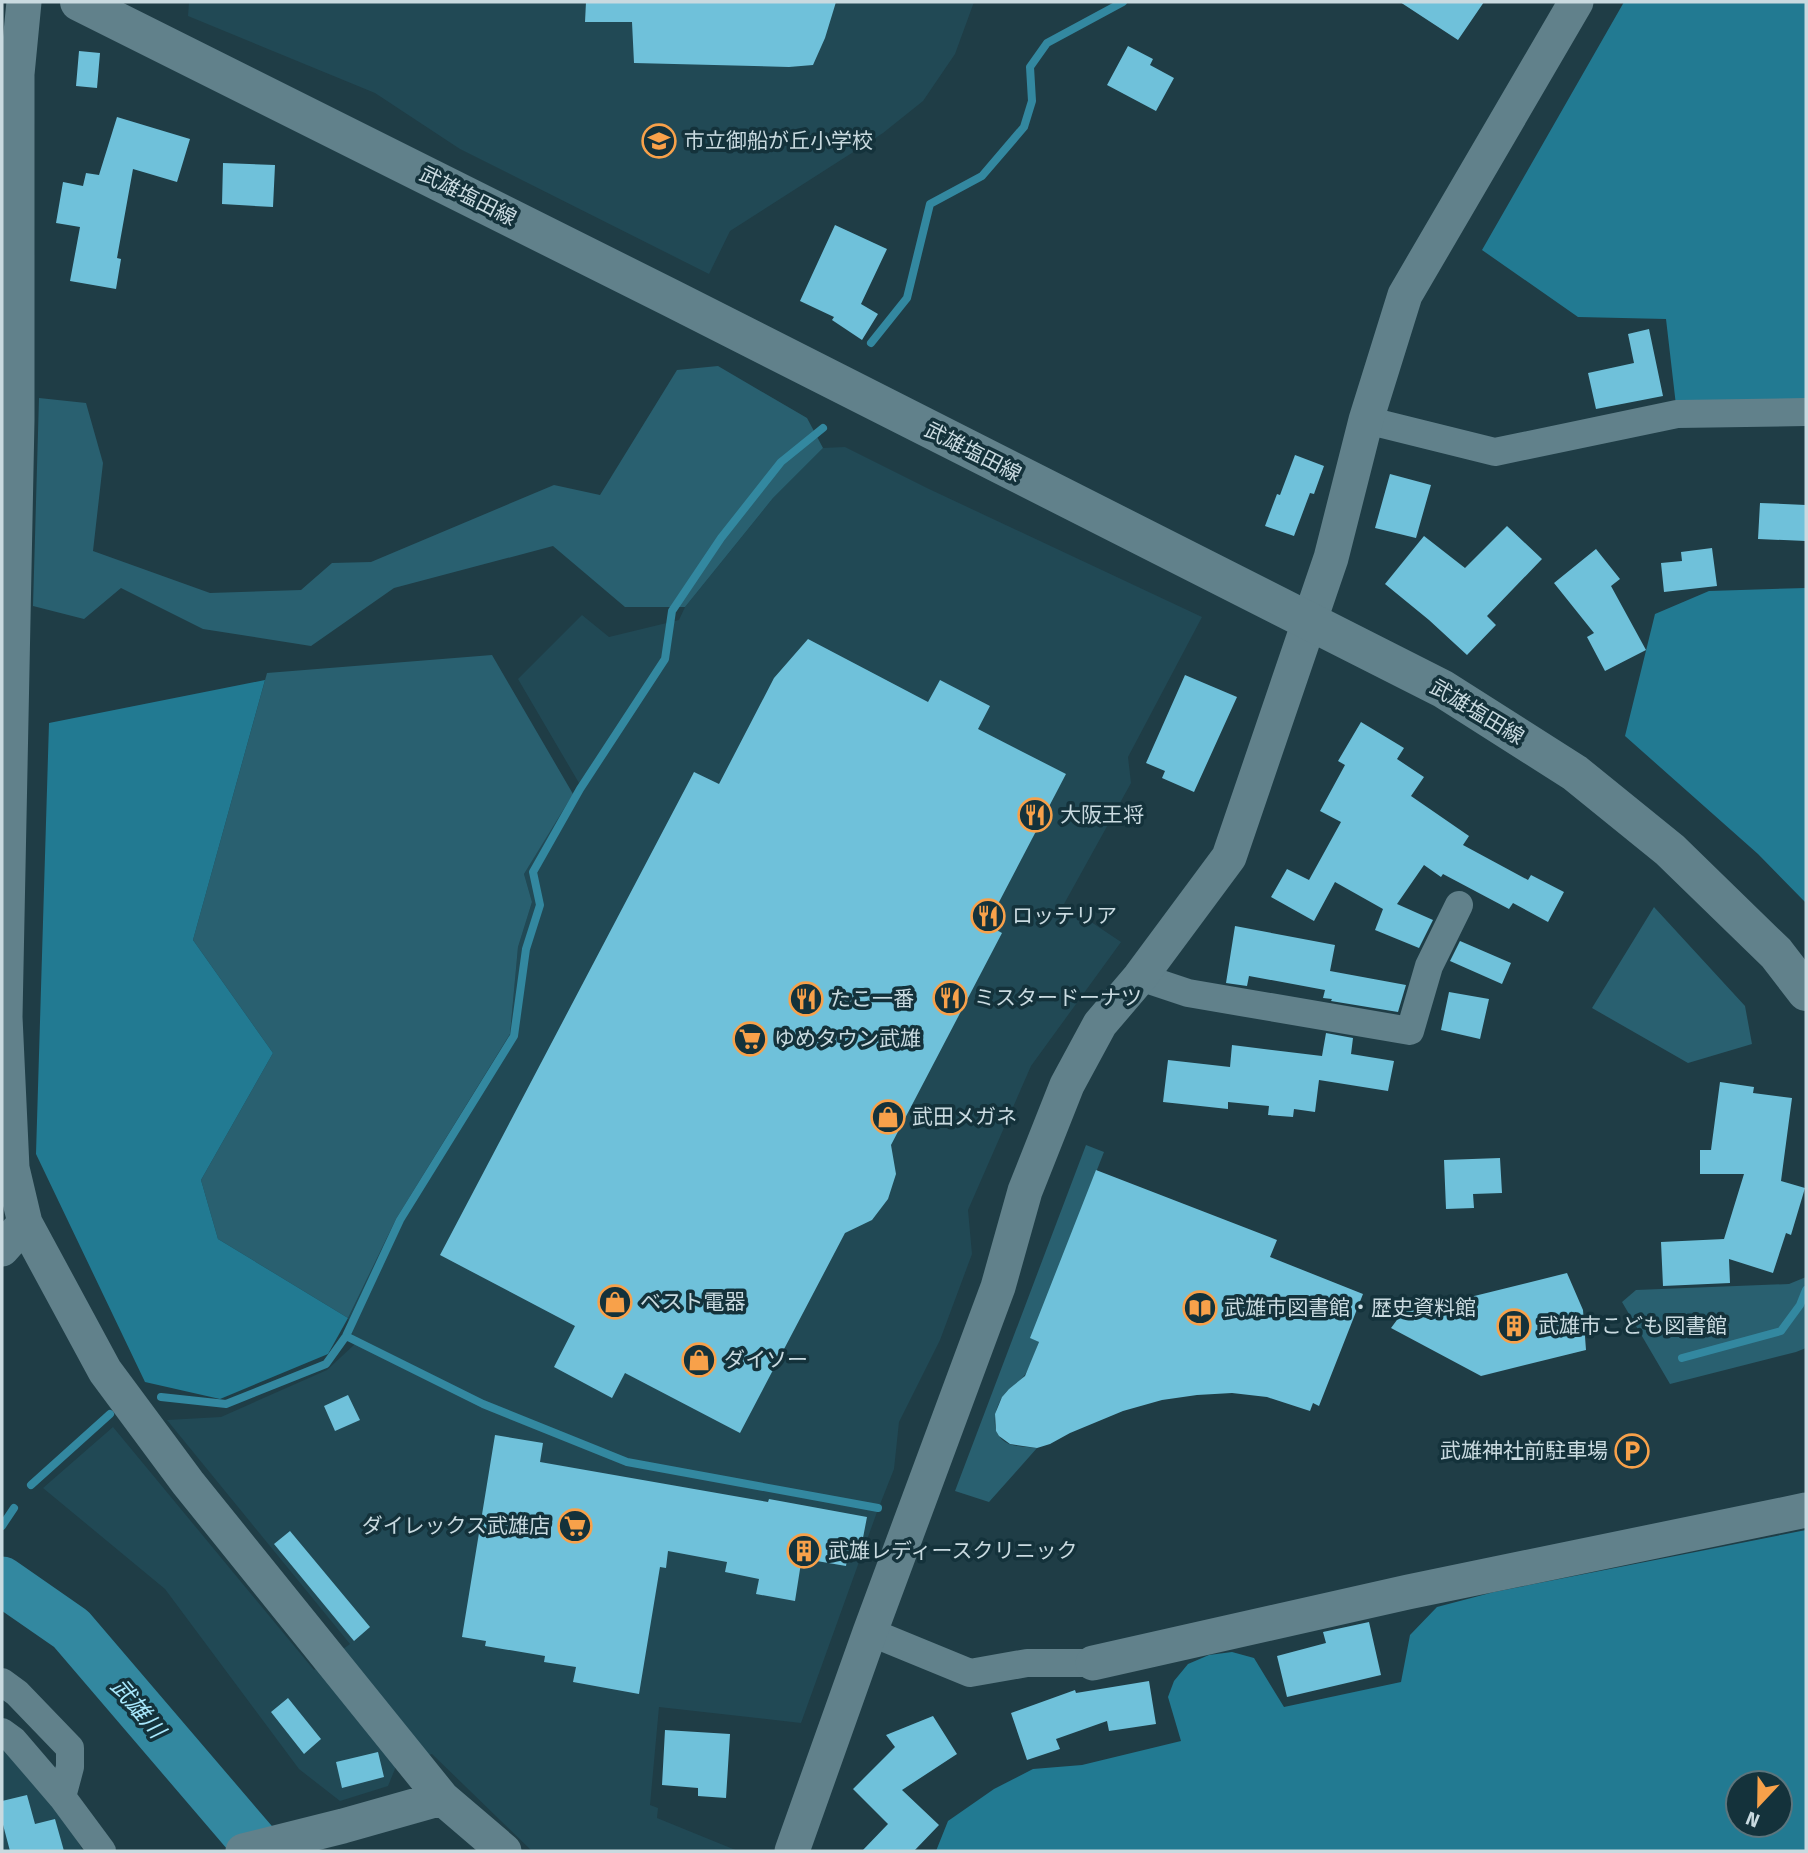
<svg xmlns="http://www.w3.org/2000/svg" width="1808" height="1853" viewBox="0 0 1808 1853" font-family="'Fira Sans','Noto Sans JP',sans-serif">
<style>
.built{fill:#214955}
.green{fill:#296070}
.forest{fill:#227a92;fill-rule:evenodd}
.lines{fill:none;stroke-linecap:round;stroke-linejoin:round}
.stream{stroke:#3388a0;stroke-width:8}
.river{stroke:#3388a0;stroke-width:49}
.building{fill:#6fc1da}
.minor{stroke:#61818b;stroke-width:28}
.tertiary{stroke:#61818b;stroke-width:35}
.secondary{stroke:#61818b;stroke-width:38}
.labels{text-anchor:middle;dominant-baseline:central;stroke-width:7;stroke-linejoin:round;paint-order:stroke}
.poi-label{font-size:21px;fill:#c9dae0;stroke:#14323b;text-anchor:start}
.street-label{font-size:21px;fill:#c9dae0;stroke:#14323b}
.water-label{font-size:23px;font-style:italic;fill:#a8e8fd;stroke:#14323b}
</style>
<rect width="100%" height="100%" fill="#1f3d46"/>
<path class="built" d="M189,2H974L955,54L923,101L883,133L730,231L709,274L460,149L375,93L188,16Z
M845,447L929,489L1202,617L1128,757L1131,783L1064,904L1121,942L1031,1066L968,1210L972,1254L940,1340L899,1422L894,1469L877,1512L801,1723L659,1707L650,1805L658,1808L657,1818L738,1851H532L432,1754L397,1764L388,1786L340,1801L299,1769L165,1589L43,1488L113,1427L314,1670L350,1644L167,1420L221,1417L327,1370L355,1344L348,1318L396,1219L510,1034L518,947L532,902L524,874L579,783L518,679L582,615L609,637L679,620L685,607L773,498L823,448Z
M2,1717L11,1723L83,1851H2Z"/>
<path class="green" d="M718,366L807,418L823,448L773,498L685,607H625L553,546L394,588L311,646L203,629L121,588L84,619L33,606L39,398L86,403L103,463L93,551L210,593L301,590L332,563L371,562L554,485L600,495L677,370Z
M492,655L573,794L524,874L532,902L518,947L510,1034L396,1219L348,1318L218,1239L201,1180L273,1053L193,940L267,673Z
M1654,907L1745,1006L1752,1044L1688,1063L1592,1008Z
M1086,1145L1104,1152L1031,1338L1039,1342C1035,1352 1032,1363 1026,1373C1021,1382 1009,1387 1003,1396C993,1411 989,1435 1009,1444C1018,1447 1028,1447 1037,1448L989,1502L955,1491Z
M1806,1277V1348L1796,1352L1670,1384L1622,1302L1636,1290L1789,1284Z"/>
<path class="forest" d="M1624,2H1806V412L1677,414L1666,319L1578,317L1482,250Z
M1806,588V903L1758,854L1625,736L1655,614L1709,591Z
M265,680L193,940L273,1053L201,1180L218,1239L348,1318L328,1354L220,1399L145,1382L36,1154L49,723Z
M1806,1530V1851H936L948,1821L994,1789L1033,1769L1082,1765L1181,1741L1168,1697L1174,1681L1188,1664L1209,1655L1232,1652L1254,1658L1284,1707L1401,1682L1410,1635L1437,1607L1494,1592ZM1738,1783H1780V1825H1738Z"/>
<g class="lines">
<path class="stream" d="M871,343L907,298L930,204L982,176L1024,127L1032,101L1030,67L1047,43L1123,2
M346,1336L483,1404L627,1462L878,1508
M1682,1358L1781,1331L1800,1305L1806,1290
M161,1397L226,1404L326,1364L346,1336L400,1220L514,1036L526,949L540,905L533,872L580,789L665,659L672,611L721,538L781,462L823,428
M31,1485L110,1414
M2,1526L14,1508"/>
<path class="river" d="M2,1581L71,1629L261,1851"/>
</g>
<path class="building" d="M586,2H836L825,38L813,65L789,67L634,63L632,22H585Z
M1400,2H1484L1458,40Z
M1128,46L1153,59L1150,65L1174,78L1156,111L1107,85Z
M79,51L100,53L97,88L76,86Z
M117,117L190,139L177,182L133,169L117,258L121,259L116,289L70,281L80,227L56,223L63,182L83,186L86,173L99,175Z
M223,163L275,165L273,207L222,204Z
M835,225L887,249L861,304L878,314L862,340L832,320L834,317L800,301Z
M1649,329L1663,396L1596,409L1588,373L1634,363L1628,334Z
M1295,455L1324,466L1314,494L1310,493L1294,536L1265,526L1277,494L1280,495Z
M1390,474L1431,485L1416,538L1375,528Z
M1760,503L1806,505V541L1758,539Z
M1507,526L1542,559L1487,616L1496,625L1467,655L1429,620L1385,584L1424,536L1465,568Z
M1712,548L1717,586L1664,592L1661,563L1682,561L1681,552Z
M1596,549L1620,579L1611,586L1646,650L1605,671L1587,637L1594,633L1554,583Z
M808,639L928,702L940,680L990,706L978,729L1066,774L987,925L1002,933L891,1145L896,1174L888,1199L872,1220L845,1233L740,1433L625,1373L612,1398L554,1367L575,1326L440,1255L694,772L719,784L774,678Z
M1185,675L1237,697L1194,792L1162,778L1165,771L1146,763Z
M1361,722L1404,748L1397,759L1424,777L1411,796L1469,836L1463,845L1528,880L1531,875L1564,892L1548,922L1513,903L1509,909L1443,874L1441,877L1424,865L1397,904L1433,920L1419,948L1375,930L1383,909L1335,882L1314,921L1271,897L1287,869L1309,880L1341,822L1320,811L1345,765L1338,761Z
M1235,926L1335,945L1330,971L1406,985L1398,1012L1331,1001L1332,999L1323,998L1325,990L1249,976L1247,986L1226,983Z
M1460,941L1511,963L1502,984L1450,961Z
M1449,992L1489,999L1480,1039L1441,1030Z
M1326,1033L1353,1038L1351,1054L1394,1061L1388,1091L1319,1080L1315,1112L1294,1109L1293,1117L1268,1115L1269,1106L1228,1102V1109L1163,1102L1168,1060L1230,1067L1232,1045L1322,1056Z
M1720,1082L1754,1087L1753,1093L1792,1098L1781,1181L1805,1188L1791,1235L1786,1233L1773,1273L1729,1259L1730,1283L1663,1286L1661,1242L1724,1239L1744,1174H1700V1150H1711Z
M1500,1158L1502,1193L1473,1194L1474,1208L1446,1209L1444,1160Z
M1096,1170L1277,1240L1270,1257L1363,1294L1319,1406L1313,1403L1310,1411L1267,1397L1232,1393L1197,1395L1162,1400L1123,1411L1070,1433L1050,1444L1037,1448L1010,1444L999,1436L996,1431L995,1414L1002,1397L1009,1389L1025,1376L1039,1342L1030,1338Z
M1567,1273L1583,1310L1586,1350L1481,1376L1391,1328L1411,1301L1431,1315L1443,1297L1450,1302Z
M348,1395L360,1420L335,1431L324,1406Z
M495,1435L543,1443L540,1462L768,1502L769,1499L867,1517L862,1543L850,1541L846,1566L805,1559V1564L801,1563L795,1601L756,1594L759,1579L725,1572L727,1562L668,1551L666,1568L660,1567L639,1694L573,1682L576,1667L544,1662L545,1656L485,1646L486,1641L462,1637Z
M290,1531L370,1627L354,1641L274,1544Z
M1369,1622L1381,1675L1287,1697L1277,1656L1326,1643L1323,1632Z
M1149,1681L1156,1724L1109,1731L1107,1721L1056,1739L1060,1749L1027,1760L1011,1713L1075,1690L1076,1693Z
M288,1698L321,1739L304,1754L271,1712Z
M933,1716L957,1754L902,1790L939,1825L914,1851H862L888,1824L853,1789L895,1747L886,1735Z
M665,1730L730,1734L726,1798L698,1796V1788L662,1785Z
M378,1752L384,1777L342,1788L336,1762Z
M27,1795L35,1824L55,1819L64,1851H10L2,1821V1801Z"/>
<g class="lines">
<path class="minor" d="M1366,420L1495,452L1677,414L1806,412
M1140,977L1188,993L1410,1031L1429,966L1459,905
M870,1632L970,1673L1027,1663H1093
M2,1682L17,1693L70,1748V1767L62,1797
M2,1732L13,1740L62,1797L102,1851"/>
<path class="tertiary" d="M25,1223L105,1371L188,1483L442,1798L504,1851
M2,1249L25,1223L12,1168L5,1017L17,420V74L24,2
M1093,1663L1408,1592L1806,1510
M243,1851L343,1826L442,1798
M792,1851L870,1632L998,1287L1025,1191L1067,1085L1100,1024L1140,977L1229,857L1331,558L1366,420L1405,295L1576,2"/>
<path class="secondary" d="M79,2L671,298L1443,689L1575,773L1670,850L1776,953L1806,992"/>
</g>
<defs>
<symbol id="school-ring" viewBox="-11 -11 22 22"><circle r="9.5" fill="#14323b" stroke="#f8a14a" stroke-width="1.5"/><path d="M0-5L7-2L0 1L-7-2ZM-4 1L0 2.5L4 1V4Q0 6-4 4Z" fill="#f8a14a"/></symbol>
<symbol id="restaurant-ring" viewBox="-11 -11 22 22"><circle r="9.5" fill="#14323b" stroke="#f8a14a" stroke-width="1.5"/><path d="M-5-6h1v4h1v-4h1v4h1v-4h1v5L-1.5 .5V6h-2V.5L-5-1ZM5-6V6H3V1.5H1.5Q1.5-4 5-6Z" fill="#f8a14a"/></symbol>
<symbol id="supermarket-ring" viewBox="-11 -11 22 22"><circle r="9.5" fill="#14323b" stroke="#f8a14a" stroke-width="1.5"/><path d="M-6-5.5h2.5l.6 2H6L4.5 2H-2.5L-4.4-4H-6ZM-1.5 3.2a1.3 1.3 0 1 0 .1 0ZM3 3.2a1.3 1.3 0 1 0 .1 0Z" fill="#f8a14a"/></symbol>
<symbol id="shop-ring" viewBox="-11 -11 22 22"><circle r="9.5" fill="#14323b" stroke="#f8a14a" stroke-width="1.5"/><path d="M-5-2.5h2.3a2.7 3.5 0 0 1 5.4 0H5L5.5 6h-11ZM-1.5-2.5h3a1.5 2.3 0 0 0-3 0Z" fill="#f8a14a"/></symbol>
<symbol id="library-ring" viewBox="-11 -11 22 22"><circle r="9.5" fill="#14323b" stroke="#f8a14a" stroke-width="1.5"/><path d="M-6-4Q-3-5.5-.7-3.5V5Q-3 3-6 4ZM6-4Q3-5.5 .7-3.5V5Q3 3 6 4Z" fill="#f8a14a"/></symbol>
<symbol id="building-ring" viewBox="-11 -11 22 22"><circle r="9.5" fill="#14323b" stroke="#f8a14a" stroke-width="1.5"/><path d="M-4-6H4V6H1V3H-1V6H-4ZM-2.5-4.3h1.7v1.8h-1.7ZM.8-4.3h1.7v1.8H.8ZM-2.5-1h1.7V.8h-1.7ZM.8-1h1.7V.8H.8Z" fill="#f8a14a"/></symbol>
<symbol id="parking-ring" viewBox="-11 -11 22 22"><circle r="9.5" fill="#14323b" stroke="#f8a14a" stroke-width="1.5"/><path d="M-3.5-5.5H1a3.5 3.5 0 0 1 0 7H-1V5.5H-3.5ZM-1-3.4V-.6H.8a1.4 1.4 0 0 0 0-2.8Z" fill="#f8a14a"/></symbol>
</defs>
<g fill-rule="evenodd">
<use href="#school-ring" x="640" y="122" width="38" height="38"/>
<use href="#restaurant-ring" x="1016" y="796" width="38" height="38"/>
<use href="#restaurant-ring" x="969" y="897" width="38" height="38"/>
<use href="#restaurant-ring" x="931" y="979" width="38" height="38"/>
<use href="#restaurant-ring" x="787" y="980" width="38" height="38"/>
<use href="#supermarket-ring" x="731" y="1020" width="38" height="38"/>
<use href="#shop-ring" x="869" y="1098" width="38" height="38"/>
<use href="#shop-ring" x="596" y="1283" width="38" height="38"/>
<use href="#library-ring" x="1181" y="1289" width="38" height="38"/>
<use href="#building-ring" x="1495" y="1307" width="38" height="38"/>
<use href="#shop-ring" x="680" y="1341" width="38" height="38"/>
<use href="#parking-ring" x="1613" y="1432" width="38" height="38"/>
<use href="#supermarket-ring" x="556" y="1507" width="38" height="38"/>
<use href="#building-ring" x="785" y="1532" width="38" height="38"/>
</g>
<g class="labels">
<g class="poi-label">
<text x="684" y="141">市立御船が丘小学校</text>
<text x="1060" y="815">大阪王将</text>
<text x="1012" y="916">ロッテリア</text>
<text x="974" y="998">ミスタードーナツ</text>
<text x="830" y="999">たこ一番</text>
<text x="774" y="1039">ゆめタウン武雄</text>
<text x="912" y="1117">武田メガネ</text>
<text x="640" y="1302">ベスト電器</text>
<text x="1224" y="1308">武雄市図書館・歴史資料館</text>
<text x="1538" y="1326">武雄市こども図書館</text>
<text x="724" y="1360">ダイソー</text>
<text x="1608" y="1451" text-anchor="end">武雄神社前駐車場</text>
<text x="550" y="1526" text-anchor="end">ダイレックス武雄店</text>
<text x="828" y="1551">武雄レディースクリニック</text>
</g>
<g class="street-label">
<text transform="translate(468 196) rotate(27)">武雄塩田線</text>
<text transform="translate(973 452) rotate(27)">武雄塩田線</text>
<text transform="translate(1477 712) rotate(31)">武雄塩田線</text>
</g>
<g class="water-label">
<text transform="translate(138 1708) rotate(50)">武雄川</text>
</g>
</g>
<rect width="1808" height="1853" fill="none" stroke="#c9dae0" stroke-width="7"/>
<g transform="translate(1759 1804) rotate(202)"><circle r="33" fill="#14323b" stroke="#5c757d" stroke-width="2"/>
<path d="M0-5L12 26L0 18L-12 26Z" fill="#f8a14a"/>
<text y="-10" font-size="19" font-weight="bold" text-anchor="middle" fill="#c9dae0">N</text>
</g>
</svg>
